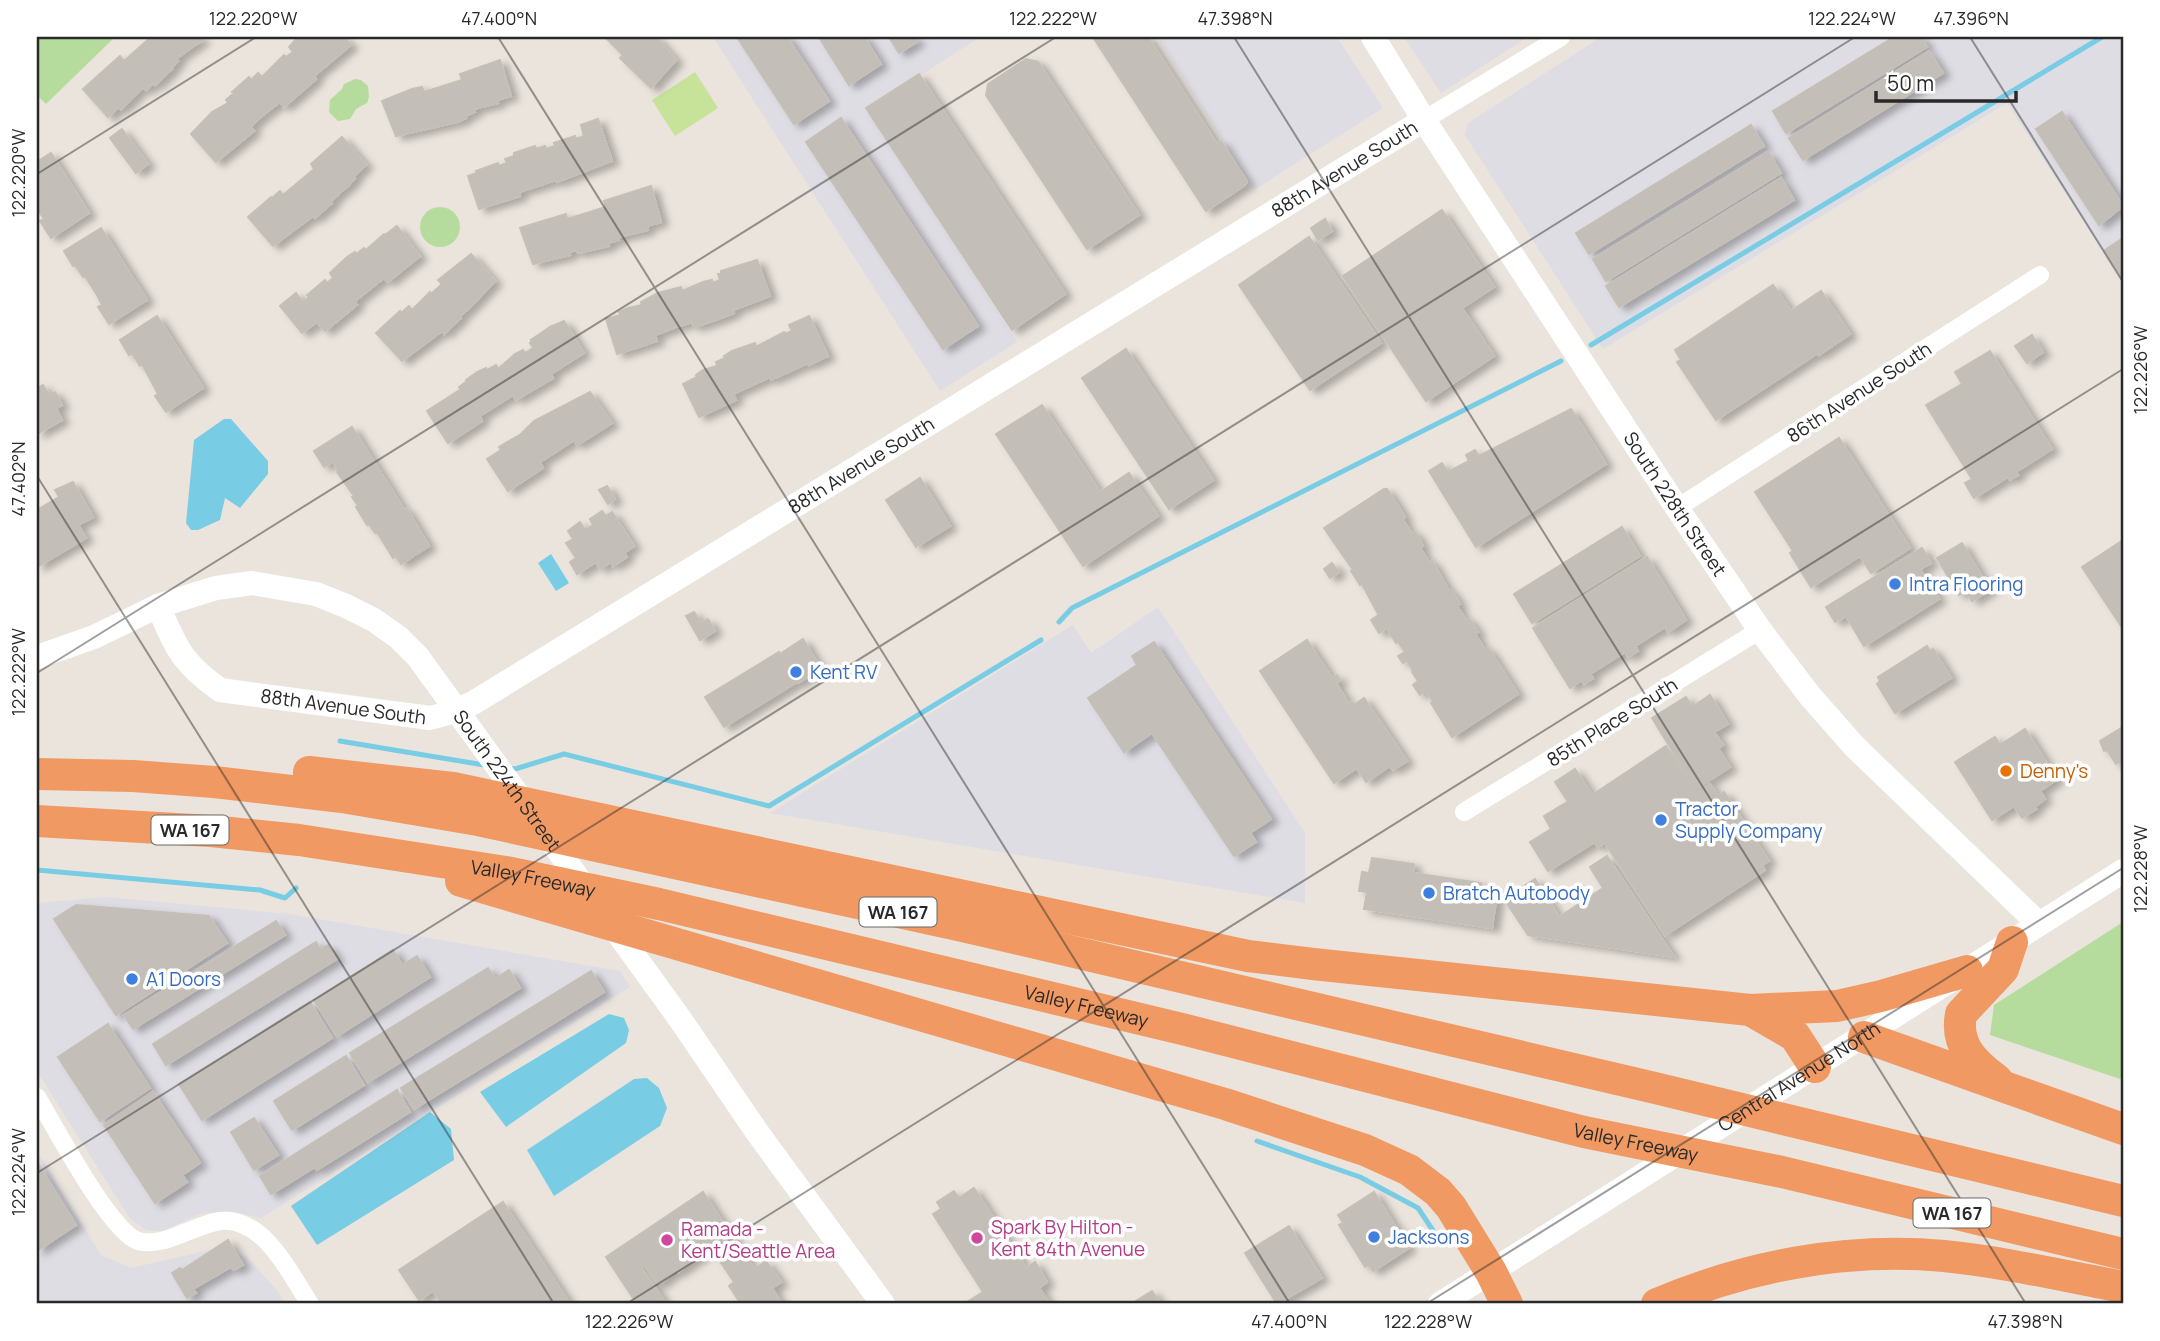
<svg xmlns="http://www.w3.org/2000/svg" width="2160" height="1341" viewBox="0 0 2160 1341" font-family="Manrope,sans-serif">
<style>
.industrial{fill:#dedde3}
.green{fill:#b6dc9d}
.pitch{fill:#c7e39a}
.water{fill:#78cce4}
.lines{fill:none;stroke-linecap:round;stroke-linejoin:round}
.stream{stroke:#78cce4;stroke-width:5}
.building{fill:#c3beb8;stroke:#c5bfb6;stroke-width:2;filter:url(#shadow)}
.street{stroke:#fff;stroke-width:18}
.secondary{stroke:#fff;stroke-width:24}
.highway{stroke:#f09962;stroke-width:32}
.ticks{fill:none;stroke:#292929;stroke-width:2;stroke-opacity:0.45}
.shop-dot{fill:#3f7fe0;stroke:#fff;stroke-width:2.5}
.food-dot{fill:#e8710a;stroke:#fff;stroke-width:2.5}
.hotel-dot{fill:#d1479c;stroke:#fff;stroke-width:2.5}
.labels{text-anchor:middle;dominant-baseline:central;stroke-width:7;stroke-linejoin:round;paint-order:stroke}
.shield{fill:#fff;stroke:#696969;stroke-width:2}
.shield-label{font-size:18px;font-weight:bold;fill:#292929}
.street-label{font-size:19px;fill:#292929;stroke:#fff}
.shop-label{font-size:19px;fill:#366cbe;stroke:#fff;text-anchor:start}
.food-label{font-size:19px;fill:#c56008;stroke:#fff;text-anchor:start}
.hotel-label{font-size:19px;fill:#b23c85;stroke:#fff;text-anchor:start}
.neatline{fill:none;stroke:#292929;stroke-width:2.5}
.ticks-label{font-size:18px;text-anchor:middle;fill:#292929}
</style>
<defs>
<filter id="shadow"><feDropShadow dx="7" dy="4" stdDeviation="3.5" flood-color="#0004"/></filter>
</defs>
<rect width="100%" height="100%" fill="#eae4dd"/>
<path class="industrial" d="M713,37H980L868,109L1017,342L940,391Z
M1157,37H1337L1383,108L1254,190Z
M1404,37H1528L1441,93Z
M1601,37H2123V282L2007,103L1603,349L1465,135L1468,123Z
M1158,607L1305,833V903L770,813L1073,625L1091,653Z
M106,897L290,914L620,971L630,987L261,1218L229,1211L199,1214L163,1231L147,1230L130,1219L37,1071V903Z
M37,1151L101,1255L131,1268L210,1250L246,1256L275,1288L286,1304H37Z"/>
<path class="green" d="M37,37H115L46,104L37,95Z
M355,79L361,80L368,86L369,97L367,103L356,109L350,119L338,121L329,112L330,100L342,89L344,84Z
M420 227a20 20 0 1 1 40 0a20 20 0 1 1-40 0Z
M2123,922V1080L1990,1035L1994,1005Z"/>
<path class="pitch" d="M695,72L718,108L675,136L652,100Z"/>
<path class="water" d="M224,419H231L268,461V474L240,508L225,498L220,520L198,530H191L186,523L194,440Z
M551,554L569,583L556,591L538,563Z
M609,1014L624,1018L629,1030L626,1043L506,1127L480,1092Z
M647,1078L659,1088L667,1108L660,1126L554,1196L527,1150L634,1079Z
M430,1112L451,1129L454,1160L317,1245L291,1206Z"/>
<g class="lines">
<path class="stream" d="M1591,345L2102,37
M1059,622L1072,608L1561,361
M340,741L484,765
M508,768L515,769L564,754L769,806L1041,640
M37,870L260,890L285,898L296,888
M1257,1141L1360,1177L1418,1208L1442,1244"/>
</g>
<path class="building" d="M151,37H202V40L176,59L178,61L171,68L172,69L155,85L153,83L146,90L143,87L121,109L119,107L108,117L83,89L120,56L124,61Z
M298,37H343L351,45L314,76L316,79L284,107L280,102L263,115L250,127L254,131L216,162L191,134L212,112L228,103L226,100L234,93L232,92L249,77L251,80L258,73L262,77L284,55L286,57L293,52L289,47Z
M605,37H656L676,60L651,88L620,58L623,55Z
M737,37H787L829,101L794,124Z
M819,37H864L881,64L849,85Z
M889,37H914L917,42L899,53Z
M1093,37H1148L1217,144L1221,141L1247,182L1245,185L1206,211Z
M1894,37H1920L1927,47L1786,133L1773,111Z
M1929,51L1943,73L1803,160L1789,138Z
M1026,59L1038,62L1139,215L1087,249L986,95L988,84Z
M500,60L511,96L497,100L498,103L474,109L475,112L465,116L466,118L457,122L396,136L382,101L412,89L422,87L424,92L462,80L460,74Z
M919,74L1065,294L1012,330L866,108Z
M2062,112L2123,206L2099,225L2036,129Z
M841,118L978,326L943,349L806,142Z
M598,119L612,161L557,182L556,180L519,192L520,196L479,209L468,176L477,173L476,171L498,163L499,166L507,163L505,159L514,156V153L535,146L536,149L545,146L546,149L555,146L554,143L575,136L576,139L584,136L581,125Z
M1751,125L1764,146L1589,254L1576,233Z
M122,129L148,164L136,173L110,138Z
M342,137L366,165L354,176L355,178L347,187L338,194L336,192L338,195L331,201L332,203L315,218L313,216L273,246L248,217L271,197L272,198L280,191L283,195L301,180L314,169L311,164Z
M1768,152L1781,173L1606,281L1593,259Z
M51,153L89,213L51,238L40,221L44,219L38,210L40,208L37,203V162Z
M1781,178L1794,200L1619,307L1606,286Z
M651,186L661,222L647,226L648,230L618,237L619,240L608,243L609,246L578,253L577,250L569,252L570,255L533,264L520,228L566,214L567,219L606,207L604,201Z
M1442,210L1494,287L1462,308L1494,356L1426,401L1343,276Z
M1325,219L1332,231L1318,240L1311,228Z
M397,226L420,256L388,282L384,278L354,302L357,305L325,331L317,322L302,333L280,306L296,293L303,302L309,297L307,295L325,280L327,283L333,278L330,273L347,257L355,252L356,254L364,248L366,250L384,234L385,235Z
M101,228L147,300L109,324L98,307L102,305L97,295L85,276L83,277L75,265L73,266L64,251Z
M1309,237L1381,343L1310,390L1239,285Z
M2123,238V278L2105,250Z
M471,254L495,281L477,300L468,309L465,307L467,310L460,316L461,318L453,325H451L452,326L444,334L442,331L402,361L376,333L400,311L401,313L409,306L412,310L430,292L431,294L442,284L438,280Z
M757,260L770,296L733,310L734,313L716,320L694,327L692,322L676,327L655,335L657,341L617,354L606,319L620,315L619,312L628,308L642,305L641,302L658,293L681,287L682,291L703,282L712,280L713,283L720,280L718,274H721V271Z
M1773,285L1791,311L1821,291L1850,334L1819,355L1818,353L1716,420L1677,362L1681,360L1675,350Z
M157,316L203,388L166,412L155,396L158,394L142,364L140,366L132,353L129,355L120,340Z
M809,316L828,356L809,365L808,363L771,380L770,377L733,394L736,400L699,417L683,384L697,377L696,375L703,370L717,366L716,362L725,358L724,356L732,351L755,343L756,347L784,332L785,334L792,331L789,325Z
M564,321L584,353L551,374L553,378L516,400L513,395L480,416L482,421L448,443L427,411L461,389L459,387L467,381L466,380L477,372L486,368L487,370L496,365L498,369L515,354L523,350L525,353L533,348L530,343L532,341L531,340L550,327Z
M2032,335L2043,352L2027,363L2015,346Z
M1126,349L1213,480L1169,509L1082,378Z
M1990,351L2052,449L2016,472L2018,475L2010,480L2008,477L1974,498L1965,483L1972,479L1926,405L1962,384L1955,372Z
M43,385L49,395L55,392L62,405L56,408L62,420L37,434V388Z
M590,392L612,423L577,445L574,440L559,450L540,462L543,468L508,491L487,459L501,450L499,447L507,442L520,435L534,421Z
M1042,405L1100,492L1129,473L1158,516L1083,566L996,434Z
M1571,409L1606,464L1476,547L1429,471L1442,463L1448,472L1469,461L1466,455L1475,450L1479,456Z
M352,427L405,511L407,509L429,546L401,564L396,556L393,558L377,532L375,533L369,524L367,525L356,507L358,506L352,497L354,496L337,472L338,471L333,462L324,467L314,451Z
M1839,438L1910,548L1871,573L1860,556L1811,587L1790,553L1793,551L1755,492Z
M920,478L950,526L916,547L886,500Z
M73,482L93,517L78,525L86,538L37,567V510L59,497L55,490Z
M607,486L615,499L608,504L599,490Z
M1384,489H1387L1405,517L1402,518L1412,534L1415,532L1423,546L1420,548L1430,563L1432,561L1449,591L1451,590L1460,604L1457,606L1466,620L1469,619L1478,632L1475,634L1485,650L1488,648L1518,694L1452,737L1431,703L1433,702L1426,690L1420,695L1413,685L1418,681L1412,672L1413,671L1407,660L1403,663L1398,656L1405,652L1398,642L1396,643L1388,630L1389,627L1379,633L1371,620L1380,614H1378L1362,584L1360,585L1351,571L1353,570L1324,528Z
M602,511L606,516L612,512L634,546L624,553L627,557L613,566L611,562L600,569L596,562L577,574L570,562L576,558L566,543L573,539L568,531L580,522L585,530L593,525L590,519Z
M1622,527L1640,556L1532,623L1514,594Z
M2123,540V629L2082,567Z
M1962,543L1990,590L1972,601L1966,590L1959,595L1937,558Z
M1922,548L1931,563L1920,569L1939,599L1864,646L1846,616L1835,622L1826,607Z
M1647,557L1686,620L1668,632L1665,627L1635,646L1638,651L1628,657L1625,652L1590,674L1593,678L1584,684L1582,680L1570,688L1533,628Z
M1332,563L1339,572L1330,578L1324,569Z
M694,612L701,623L708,619L715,631L700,640L686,616Z
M803,639L821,669L798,683L780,654Z
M1307,640L1332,678L1337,675L1340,680L1336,683L1349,704L1352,702L1354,705L1364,698L1407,761L1393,770L1390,766L1366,782L1357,768L1334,783L1260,671Z
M1154,642L1271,819L1250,833L1256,842L1234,856L1152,733L1124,752L1088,698L1137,665L1132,656Z
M1927,646L1930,651L1933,649L1951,678L1895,713L1877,684L1880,681L1878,677Z
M779,652L797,682L724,727L705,697Z
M1710,695L1728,724L1714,732L1723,745L1718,748L1730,767L1696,789L1652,718L1686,697L1692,707Z
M2123,727V760L2116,764L2107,750L2104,751L2100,741Z
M2025,729L2057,779L2040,791L2045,799L2034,807L2036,809L2022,818L2014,806L1992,820L1955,762L1995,737L2000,745Z
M1666,746L1696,793L1710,784L1718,796L1724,792L1769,861L1762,865L1765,870L1665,935L1605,843L1598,847L1555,782L1575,769L1592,795Z
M1567,802L1593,843L1548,871L1530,842L1551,829L1544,816Z
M1607,856L1674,957L1528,935L1504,899L1535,879L1559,917L1603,888L1590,867Z
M1372,858L1414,864L1413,873L1481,883L1480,891L1497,894L1492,928L1364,909L1367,892L1359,891L1362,872L1369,873Z
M76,905L209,916L227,943L116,1015L54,919Z
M276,921L285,935L133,1029L124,1015Z
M316,942L320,950L328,945L337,959L166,1065L153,1044Z
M393,950L402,965L417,956L430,977L337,1036L314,1000Z
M488,968L495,979L509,970L520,988L368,1082L350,1053Z
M591,971L604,992L414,1109L401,1088Z
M310,1002L332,1038L202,1120L179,1084Z
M108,1024L150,1088L100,1121L58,1057Z
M346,1056L364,1085L292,1130L274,1101Z
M397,1090L410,1112L317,1170L315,1167L271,1194L260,1176Z
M153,1092L200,1163L182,1175L187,1182L155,1203L104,1125Z
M254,1118L278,1155L254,1170L231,1132Z
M37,1162L76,1225L37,1251Z
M974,1188L1026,1268L1035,1262L1047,1282L1039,1288L1050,1304H969L967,1302L983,1292L933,1214L941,1209L937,1202L954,1191L959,1198Z
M703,1192L754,1269L766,1261L781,1282L772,1288L782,1304H741L729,1286L734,1282L699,1230L710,1249L678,1272L677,1270L661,1283H656L645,1266L642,1268L666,1304H637L606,1257Z
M1374,1192L1409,1248L1373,1271L1369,1264L1365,1267L1339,1225L1343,1223L1338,1215Z
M503,1202L570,1304H442L433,1291L419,1300L399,1270Z
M1289,1226L1322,1278L1277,1304L1245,1253Z
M228,1240L243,1265L234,1270L231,1267L193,1289L196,1293L187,1298L172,1273L180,1268L182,1270Z
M1152,1291L1161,1304H1131Z"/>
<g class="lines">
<path class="street" d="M1424,120L1561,37
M1677,508L2040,275
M1464,812L1760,630
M37,1097C55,1127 109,1230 138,1241C152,1245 167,1240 179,1235C192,1230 207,1223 220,1221C265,1217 290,1274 310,1304"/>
<g class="secondary">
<path id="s1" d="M1373,37L1424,120L1677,508L1760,630L1810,696L1855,747L2039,924"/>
<path id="s2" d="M158,606C177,649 181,662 220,690L430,718L449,713L473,703L1424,120"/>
<path id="s3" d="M37,657L94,637L158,606L216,588L252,583L316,594L346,606L374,620L398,637L418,657L680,1019L757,1132L883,1304"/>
<path id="s4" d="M1440,1304L2123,871"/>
</g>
<g class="highway">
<path d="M309,772L453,788L1248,956L1313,964L1750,1010L1837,1006L1881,996L1967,971"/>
<path d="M37,774L133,776L214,782L342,797L478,820L963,926L1655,1088L2123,1201"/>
<path id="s5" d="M37,821L211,831L299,840L506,872L659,904L1182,1029L1584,1132L1782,1172L2123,1254"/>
<path d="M461,881L1225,1104L1365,1150L1409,1170L1438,1192L1451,1207L1491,1272L1507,1304"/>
<path d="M1750,1010L1795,1036L1815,1067"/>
<path d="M1864,1037L2123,1129"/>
<path d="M1997,1080C1973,1062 1955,1045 1961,1014L2003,969L2012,942"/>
<path d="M1657,1304C1747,1266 1846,1247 1944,1256C2004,1262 2064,1276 2123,1287"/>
</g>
</g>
<path class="ticks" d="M498,37L1290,1304M1234,37L2026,1304M1970,37L2123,282M37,174L256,37M37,476L554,1304M37,673L1056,37M37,1173L1855,37M626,1304L2123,369M1426,1304L2123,868"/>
<g class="shop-dot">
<circle cx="1895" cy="584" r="7"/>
<circle cx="796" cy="672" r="7"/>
<circle cx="1661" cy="820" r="7"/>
<circle cx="1429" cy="893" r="7"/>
<circle cx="132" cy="979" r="7"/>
<circle cx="1374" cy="1237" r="7"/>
</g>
<circle class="food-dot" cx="2006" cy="771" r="7"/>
<g class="hotel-dot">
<circle cx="977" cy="1238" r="7"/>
<circle cx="667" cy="1240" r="7"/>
</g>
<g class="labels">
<g class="shield">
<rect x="151.5" y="815.5" width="77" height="29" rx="5"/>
<rect x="859.5" y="897.5" width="77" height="29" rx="5"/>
<rect x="1913.5" y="1198.5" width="77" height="29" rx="5"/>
</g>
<g class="shield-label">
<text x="190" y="830">WA 167</text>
<text x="898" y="912">WA 167</text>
<text x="1952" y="1213">WA 167</text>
</g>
<g class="street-label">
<text stroke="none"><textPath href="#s2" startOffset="1386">88th Avenue South</textPath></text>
<text transform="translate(1859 392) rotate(-33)">86th Avenue South</text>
<text stroke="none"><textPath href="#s2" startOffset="819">88th Avenue South</textPath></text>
<text stroke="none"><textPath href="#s1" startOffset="556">South 228th Street</textPath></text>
<text stroke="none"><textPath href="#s2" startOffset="231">88th Avenue South</textPath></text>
<text transform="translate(1612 722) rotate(-32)">85th Place South</text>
<text stroke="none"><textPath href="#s3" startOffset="567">South 224th Street</textPath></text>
<text stroke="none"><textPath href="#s5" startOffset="500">Valley Freeway</textPath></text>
<text stroke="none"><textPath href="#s5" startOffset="1068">Valley Freeway</textPath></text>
<text stroke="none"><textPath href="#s4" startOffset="425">Central Avenue North</textPath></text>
<text stroke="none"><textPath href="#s5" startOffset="1634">Valley Freeway</textPath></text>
</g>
<g class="shop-label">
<text x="1909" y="584">Intra Flooring</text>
<text x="810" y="672">Kent RV</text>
<text x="1675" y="809">Tractor<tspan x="1675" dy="22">Supply Company</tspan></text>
<text x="1443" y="893">Bratch Autobody</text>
<text x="146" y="979">A1 Doors</text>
<text x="1388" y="1237">Jacksons</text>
</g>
<g class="food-label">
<text x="2020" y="771">Denny's</text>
</g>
<g class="hotel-label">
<text x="991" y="1227">Spark By Hilton -<tspan x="991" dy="22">Kent 84th Avenue</tspan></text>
<text x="681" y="1229">Ramada -<tspan x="681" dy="22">Kent/Seattle Area</tspan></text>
</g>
</g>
<rect width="2160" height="1341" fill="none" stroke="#ffffff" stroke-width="77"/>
<path d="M1876 91v10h140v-10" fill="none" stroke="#292929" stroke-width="3.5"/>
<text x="1887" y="91" font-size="21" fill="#292929" stroke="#ffffff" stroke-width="5" paint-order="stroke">50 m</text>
<rect x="38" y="38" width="2084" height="1264" class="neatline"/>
<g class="ticks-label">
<text x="253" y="25">122.220°W</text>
<text x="499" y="25">47.400°N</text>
<text x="1053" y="25">122.222°W</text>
<text x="1235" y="25">47.398°N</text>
<text x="1852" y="25">122.224°W</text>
<text x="1971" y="25">47.396°N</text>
<text transform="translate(19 173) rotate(-90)" y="6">122.220°W</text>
<text transform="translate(2141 370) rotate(-90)" y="6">122.226°W</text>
<text transform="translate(19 479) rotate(-90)" y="6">47.402°N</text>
<text transform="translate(19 672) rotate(-90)" y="6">122.222°W</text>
<text transform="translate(2141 869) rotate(-90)" y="6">122.228°W</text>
<text transform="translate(19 1172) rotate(-90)" y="6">122.224°W</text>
<text x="629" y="1328">122.226°W</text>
<text x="1289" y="1328">47.400°N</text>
<text x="1428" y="1328">122.228°W</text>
<text x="2025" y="1328">47.398°N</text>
</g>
</svg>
